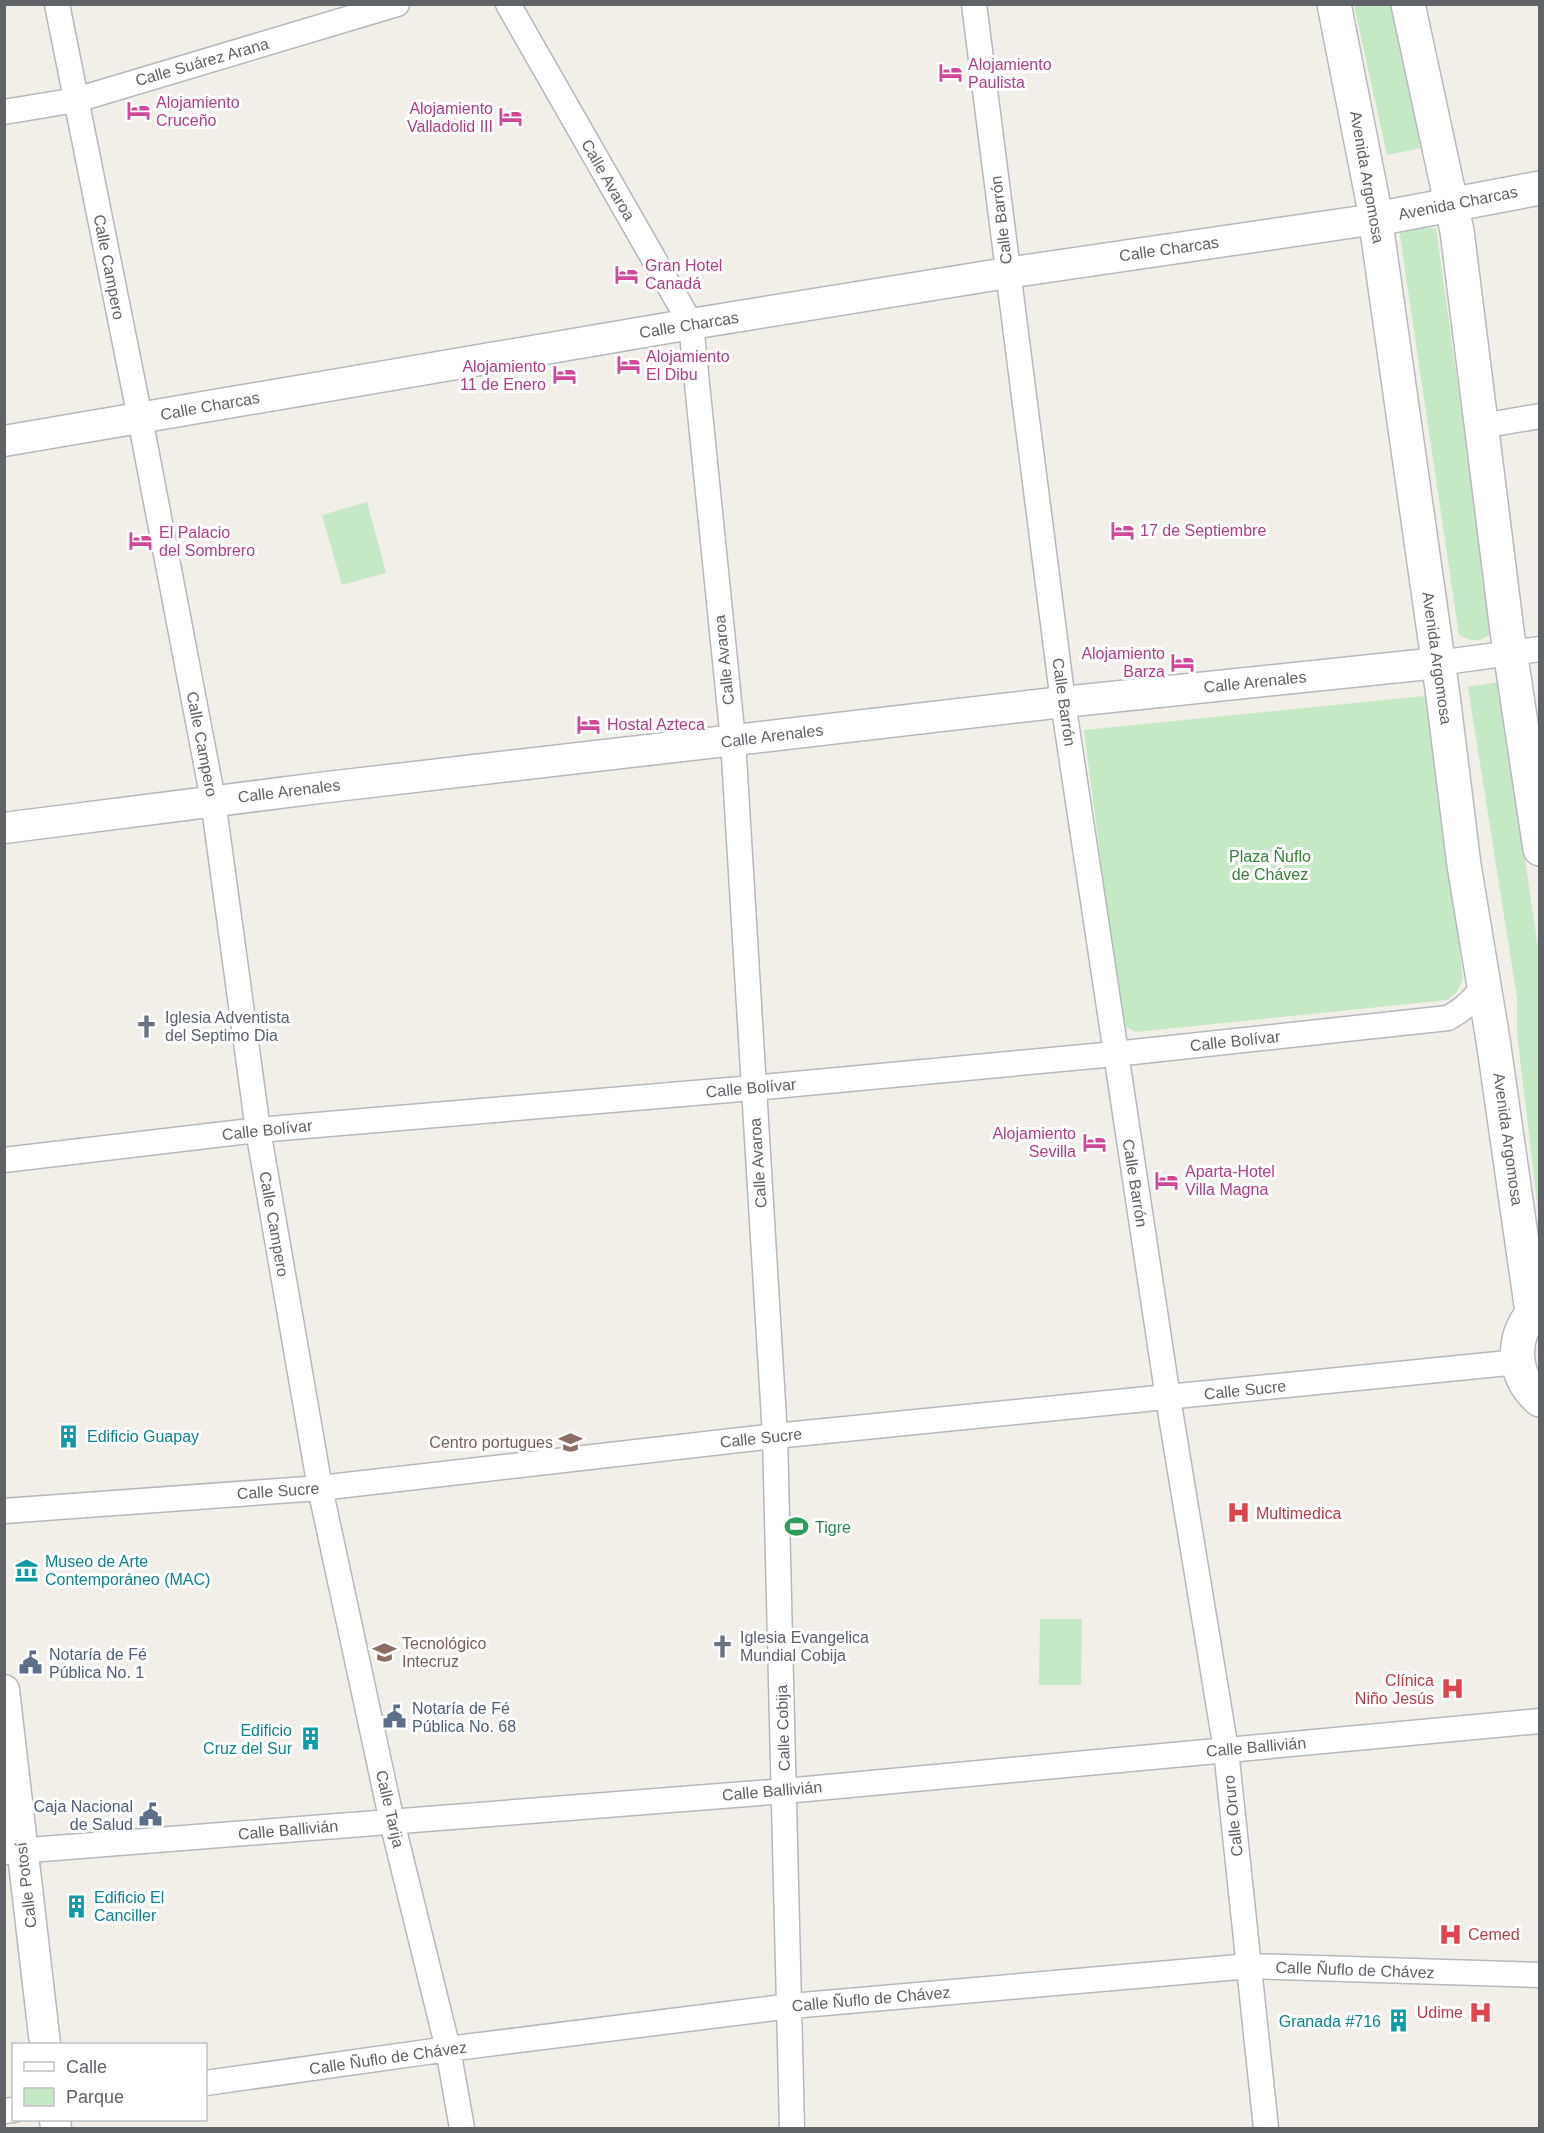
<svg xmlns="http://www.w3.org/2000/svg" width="1544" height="2133" viewBox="0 0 1544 2133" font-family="Arial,sans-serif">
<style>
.green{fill:#c5e8c5}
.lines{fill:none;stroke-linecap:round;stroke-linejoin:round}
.minor-casing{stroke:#b5b8bc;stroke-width:27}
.tertiary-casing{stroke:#b5b8bc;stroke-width:33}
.secondary-casing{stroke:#b6babf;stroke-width:36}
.minor{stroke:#fff;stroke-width:24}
.tertiary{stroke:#fff;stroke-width:30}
.secondary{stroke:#fff;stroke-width:33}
.labels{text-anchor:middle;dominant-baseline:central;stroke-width:6;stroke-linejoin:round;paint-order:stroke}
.street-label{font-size:16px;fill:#5f6368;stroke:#fff}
.hotel-label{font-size:16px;fill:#b23c85;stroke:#fff;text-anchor:start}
.park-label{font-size:16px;fill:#348238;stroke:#fff}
.worship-label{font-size:16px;fill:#5b616d;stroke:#fff;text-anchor:start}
.culture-label{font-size:16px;fill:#0d838f;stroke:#fff;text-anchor:start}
.education-label{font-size:16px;fill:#785e54;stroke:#fff;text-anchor:end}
.health-label{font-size:16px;fill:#be3a42;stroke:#fff;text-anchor:start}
.leisure-label{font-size:16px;fill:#27864d;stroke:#fff;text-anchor:start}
.service-label{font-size:16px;fill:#4e5e75;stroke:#fff;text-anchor:start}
</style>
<rect width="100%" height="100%" fill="#f1efe8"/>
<path class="green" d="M1354,5H1392L1421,148L1387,155Z
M1436,228L1492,632C1481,643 1472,642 1459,635L1399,229Z
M367,502L386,573L342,585L322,515Z
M1499,682L1539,955V1219L1517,1033V998L1468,687Z
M1424,696L1432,702L1463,979L1457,992L1447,1000L1136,1032L1122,1025L1084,730Z
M1040,1619H1082L1081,1685H1039Z"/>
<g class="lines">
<defs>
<path id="minor" d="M57,4L140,418L213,800L258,1130L320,1488L392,1822L448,2049L462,2128
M508,4L691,324L733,740L775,1436L792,2128
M974,4L1063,702L1168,1398L1226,1750L1266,2128
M4,112L76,100L397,4
M1482,426L1540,416
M1438,663L1540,649
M4,1160L258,1130L753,1088L1115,1054L1448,1018C1464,1009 1474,1000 1484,985
M4,1511L320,1488L775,1436L1518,1362
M4,1852L785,1791L1540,1721
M206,2083L448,2049L791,2006L1250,1966L1540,1975
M4,2111L14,2110"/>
<path id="tertiary" d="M4,441L691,324L1007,273L1376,219
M4,828L319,788L1063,702L1438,663
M4,1690L45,2044
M55,2120L56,2128"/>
<path id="secondary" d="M1334,4L1373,202L1443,696L1464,865L1493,1040L1532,1312
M1408,4L1457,231L1507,631L1540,849
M1376,219L1540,188
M1540,1306C1510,1331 1510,1375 1540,1400"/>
</defs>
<use href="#minor" class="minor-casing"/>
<use href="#tertiary" class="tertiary-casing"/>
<use href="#secondary" class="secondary-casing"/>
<use href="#minor" class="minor"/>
<use href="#tertiary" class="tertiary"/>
<use href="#secondary" class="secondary"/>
</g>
<defs>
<symbol id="hotel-bare" viewBox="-9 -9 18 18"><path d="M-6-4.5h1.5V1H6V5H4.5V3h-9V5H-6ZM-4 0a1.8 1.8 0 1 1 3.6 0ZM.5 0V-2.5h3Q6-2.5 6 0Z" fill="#d1479c" stroke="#fff" stroke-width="2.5" paint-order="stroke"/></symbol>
<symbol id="church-bare" viewBox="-9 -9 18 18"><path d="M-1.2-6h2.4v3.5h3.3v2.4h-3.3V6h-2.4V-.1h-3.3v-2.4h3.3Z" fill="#6b7280" stroke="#fff" stroke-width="2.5" paint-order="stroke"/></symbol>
<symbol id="building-bare" viewBox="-9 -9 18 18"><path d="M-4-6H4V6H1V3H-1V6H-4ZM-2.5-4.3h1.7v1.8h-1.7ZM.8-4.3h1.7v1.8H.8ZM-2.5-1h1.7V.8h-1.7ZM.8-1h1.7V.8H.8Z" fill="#0f9aa8" stroke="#fff" stroke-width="2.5" paint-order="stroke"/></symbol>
<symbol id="school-bare" viewBox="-9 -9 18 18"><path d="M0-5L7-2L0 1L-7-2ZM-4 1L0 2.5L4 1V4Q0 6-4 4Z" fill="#8d6e63" stroke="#fff" stroke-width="2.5" paint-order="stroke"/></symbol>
<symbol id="hospital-bare" viewBox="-9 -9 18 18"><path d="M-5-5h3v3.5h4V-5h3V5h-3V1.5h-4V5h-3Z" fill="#e0444e" stroke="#fff" stroke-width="2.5" paint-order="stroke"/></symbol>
<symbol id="stadium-bare" viewBox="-9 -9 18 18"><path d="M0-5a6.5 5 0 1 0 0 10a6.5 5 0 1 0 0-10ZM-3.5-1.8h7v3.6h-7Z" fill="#2e9e5b" stroke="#fff" stroke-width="2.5" paint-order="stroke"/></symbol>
<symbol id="museum-bare" viewBox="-9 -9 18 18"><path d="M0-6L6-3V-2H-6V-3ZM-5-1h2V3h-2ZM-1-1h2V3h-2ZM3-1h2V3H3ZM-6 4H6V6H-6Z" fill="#0f9aa8" stroke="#fff" stroke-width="2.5" paint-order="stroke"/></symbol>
<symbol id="university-bare" viewBox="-9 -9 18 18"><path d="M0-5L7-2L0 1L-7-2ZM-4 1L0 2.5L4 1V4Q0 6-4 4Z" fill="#8d6e63" stroke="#fff" stroke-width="2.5" paint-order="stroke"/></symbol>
<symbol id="civic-bare" viewBox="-9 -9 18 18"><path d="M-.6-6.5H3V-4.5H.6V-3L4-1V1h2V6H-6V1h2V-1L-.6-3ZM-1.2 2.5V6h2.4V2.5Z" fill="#5c6f8a" stroke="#fff" stroke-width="2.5" paint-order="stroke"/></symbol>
</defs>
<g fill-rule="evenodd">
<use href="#hotel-bare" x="934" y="56" width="33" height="33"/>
<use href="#hotel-bare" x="122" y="94" width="33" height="33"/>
<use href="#hotel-bare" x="494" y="100" width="33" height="33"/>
<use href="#hotel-bare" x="610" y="258" width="33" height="33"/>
<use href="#hotel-bare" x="612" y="348" width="33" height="33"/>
<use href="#hotel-bare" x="548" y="358" width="33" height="33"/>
<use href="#hotel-bare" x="1106" y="514" width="33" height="33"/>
<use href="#hotel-bare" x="124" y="524" width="33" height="33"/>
<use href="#hotel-bare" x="1166" y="646" width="33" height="33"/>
<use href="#hotel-bare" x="572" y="708" width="33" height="33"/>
<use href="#church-bare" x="130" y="1010" width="33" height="33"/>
<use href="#hotel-bare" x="1078" y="1126" width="33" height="33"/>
<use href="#hotel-bare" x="1150" y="1164" width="33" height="33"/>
<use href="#building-bare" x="52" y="1420" width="33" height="33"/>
<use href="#school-bare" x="554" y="1426" width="33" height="33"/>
<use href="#hospital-bare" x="1222" y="1496" width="33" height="33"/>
<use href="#stadium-bare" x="780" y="1510" width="33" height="33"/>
<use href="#museum-bare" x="10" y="1554" width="33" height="33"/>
<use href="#church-bare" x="706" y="1630" width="33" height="33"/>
<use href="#university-bare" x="368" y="1636" width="33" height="33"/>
<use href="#civic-bare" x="14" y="1646" width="33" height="33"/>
<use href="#hospital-bare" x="1436" y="1672" width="33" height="33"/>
<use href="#civic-bare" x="378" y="1700" width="33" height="33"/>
<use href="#building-bare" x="294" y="1722" width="33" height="33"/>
<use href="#civic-bare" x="134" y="1798" width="33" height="33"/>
<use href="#building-bare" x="60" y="1890" width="33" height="33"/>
<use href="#hospital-bare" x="1434" y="1918" width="33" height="33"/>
<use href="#hospital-bare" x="1464" y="1996" width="33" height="33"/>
<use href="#building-bare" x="1382" y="2004" width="33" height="33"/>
</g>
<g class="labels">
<g class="street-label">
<text transform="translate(202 62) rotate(-16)">Calle Suárez Arana</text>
<text transform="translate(1367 177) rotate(80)">Avenida Argomosa</text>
<text transform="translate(608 180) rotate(60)">Calle Avaroa</text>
<text transform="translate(1458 203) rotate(-11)">Avenida Charcas</text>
<text transform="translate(1001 220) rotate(-97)">Calle Barrón</text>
<text transform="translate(1169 249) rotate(-8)">Calle Charcas</text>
<text transform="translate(109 267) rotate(79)">Calle Campero</text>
<text transform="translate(689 325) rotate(-9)">Calle Charcas</text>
<text transform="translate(210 406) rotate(-10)">Calle Charcas</text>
<text transform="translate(1437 658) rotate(82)">Avenida Argomosa</text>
<text transform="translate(724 660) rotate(-96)">Calle Avaroa</text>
<text transform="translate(1255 682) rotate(-6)">Calle Arenales</text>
<text transform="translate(1064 702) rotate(82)">Calle Barrón</text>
<text transform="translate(772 736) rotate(-7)">Calle Arenales</text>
<text transform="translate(202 744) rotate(79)">Calle Campero</text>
<text transform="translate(289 791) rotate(-7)">Calle Arenales</text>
<text transform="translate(1235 1041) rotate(-6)">Calle Bolívar</text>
<text transform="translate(751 1088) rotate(-5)">Calle Bolívar</text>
<text transform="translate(267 1130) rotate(-6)">Calle Bolívar</text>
<text transform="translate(1508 1139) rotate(82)">Avenida Argomosa</text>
<text transform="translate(758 1163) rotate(-94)">Calle Avaroa</text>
<text transform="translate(1135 1183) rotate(81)">Calle Barrón</text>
<text transform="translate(274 1224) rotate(80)">Calle Campero</text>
<text transform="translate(1245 1390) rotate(-6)">Calle Sucre</text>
<text transform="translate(761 1438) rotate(-6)">Calle Sucre</text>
<text transform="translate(278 1491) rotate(-4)">Calle Sucre</text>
<text transform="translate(783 1728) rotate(-92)">Calle Cobija</text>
<text transform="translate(1256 1747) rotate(-5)">Calle Ballivián</text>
<text transform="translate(772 1791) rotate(-5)">Calle Ballivián</text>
<text transform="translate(390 1809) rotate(77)">Calle Tarija</text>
<text transform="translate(1233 1816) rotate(-96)">Calle Oruro</text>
<text transform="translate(288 1830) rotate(-5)">Calle Ballivián</text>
<text transform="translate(26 1885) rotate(-97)">Calle Potosí</text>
<text transform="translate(1355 1970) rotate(2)">Calle Ñuflo de Chávez</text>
<text transform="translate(871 1999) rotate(-5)">Calle Ñuflo de Chávez</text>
<text transform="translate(388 2058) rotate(-8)">Calle Ñuflo de Chávez</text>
</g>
<g class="hotel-label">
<text x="968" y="64">Alojamiento<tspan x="968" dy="18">Paulista</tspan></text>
<text x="156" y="102">Alojamiento<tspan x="156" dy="18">Cruceño</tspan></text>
<text x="493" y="108" text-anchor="end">Alojamiento<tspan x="493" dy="18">Valladolid III</tspan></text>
<text x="645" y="265">Gran Hotel<tspan x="645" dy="18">Canadá</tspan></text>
<text x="646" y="356">Alojamiento<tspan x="646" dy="18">El Dibu</tspan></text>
<text x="546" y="366" text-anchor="end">Alojamiento<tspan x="546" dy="18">11 de Enero</tspan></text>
<text x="1140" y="530">17 de Septiembre</text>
<text x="159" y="532">El Palacio<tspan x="159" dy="18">del Sombrero</tspan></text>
<text x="1165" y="653" text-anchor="end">Alojamiento<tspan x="1165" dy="18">Barza</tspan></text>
<text x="607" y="724">Hostal Azteca</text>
<text x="1076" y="1133" text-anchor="end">Alojamiento<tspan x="1076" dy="18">Sevilla</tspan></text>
<text x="1185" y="1171">Aparta-Hotel<tspan x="1185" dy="18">Villa Magna</tspan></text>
</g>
<g class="park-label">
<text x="1270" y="856">Plaza Ñuflo<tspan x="1270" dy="18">de Chávez</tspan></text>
</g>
<g class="worship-label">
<text x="165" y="1017">Iglesia Adventista<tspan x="165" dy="18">del Septimo Dia</tspan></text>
<text x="740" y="1637">Iglesia Evangelica<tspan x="740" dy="18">Mundial Cobija</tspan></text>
</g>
<g class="culture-label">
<text x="87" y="1436">Edificio Guapay</text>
<text x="45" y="1561">Museo de Arte<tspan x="45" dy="18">Contemporáneo (MAC)</tspan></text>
<text x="292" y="1730" text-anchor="end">Edificio<tspan x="292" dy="18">Cruz del Sur</tspan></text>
<text x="94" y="1897">Edificio El<tspan x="94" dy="18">Canciller</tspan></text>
<text x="1381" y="2021" text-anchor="end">Granada #716</text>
</g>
<g class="education-label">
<text x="553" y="1442">Centro portugues</text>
<text x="402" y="1643" text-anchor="start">Tecnológico<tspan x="402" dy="18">Intecruz</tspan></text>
</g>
<g class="health-label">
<text x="1256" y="1513">Multimedica</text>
<text x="1434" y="1680" text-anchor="end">Clínica<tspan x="1434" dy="18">Niño Jesús</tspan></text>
<text x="1468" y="1934">Cemed</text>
<text x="1463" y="2012" text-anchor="end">Udime</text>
</g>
<g class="leisure-label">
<text x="815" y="1527">Tigre</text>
</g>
<g class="service-label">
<text x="49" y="1654">Notaría de Fé<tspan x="49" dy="18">Pública No. 1</tspan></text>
<text x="412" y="1708">Notaría de Fé<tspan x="412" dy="18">Pública No. 68</tspan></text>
<text x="133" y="1806" text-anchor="end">Caja Nacional<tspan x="133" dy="18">de Salud</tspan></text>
</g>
</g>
<rect width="1544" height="2133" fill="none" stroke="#5f6368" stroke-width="12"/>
<rect x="12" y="2043" width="195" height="78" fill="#ffffff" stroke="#bfc1c3" stroke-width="1.5"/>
<rect x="24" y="2062" width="30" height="9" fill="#ffffff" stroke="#bfc1c3" stroke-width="1.5"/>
<text x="66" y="2073" font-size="18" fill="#5f6368">Calle</text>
<rect x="24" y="2088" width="30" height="18" fill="#c5e8c5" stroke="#bfc1c3" stroke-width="1.5"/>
<text x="66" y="2103" font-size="18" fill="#5f6368">Parque</text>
</svg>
